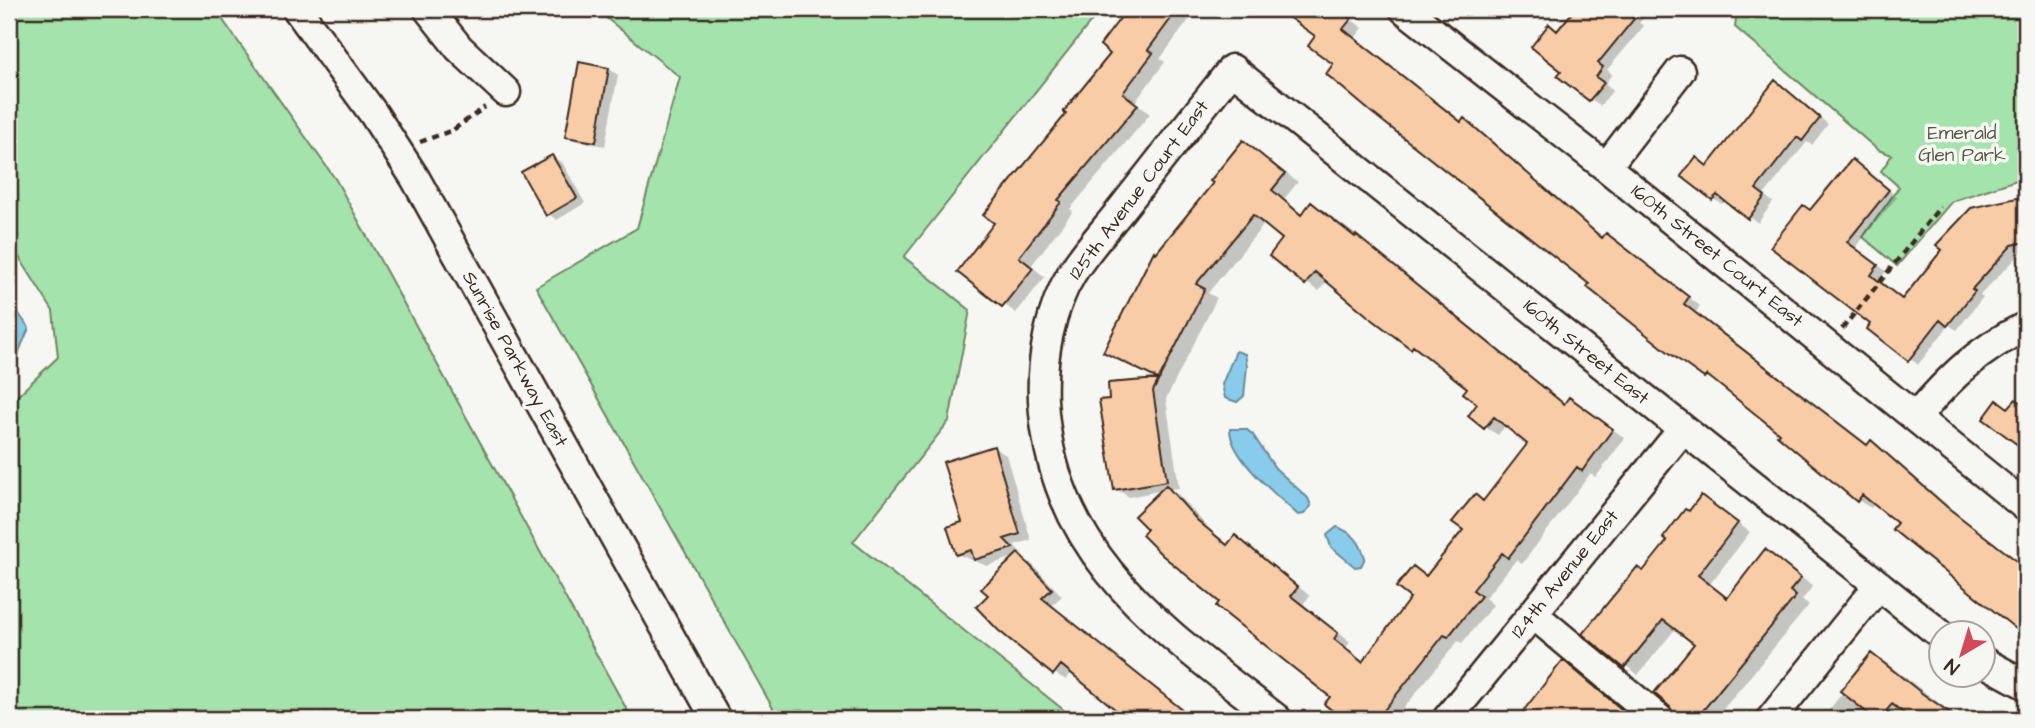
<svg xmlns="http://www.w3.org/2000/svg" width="2035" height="728" viewBox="0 0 2035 728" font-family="'Architects Daughter',sans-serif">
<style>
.green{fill:#a4e3ab;stroke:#708664;stroke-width:2}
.water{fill:#89cbeb;stroke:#6a8b99;stroke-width:2}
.shadow{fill:#0003;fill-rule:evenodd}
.building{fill:#f9cca8;stroke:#3b2a1e;stroke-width:2}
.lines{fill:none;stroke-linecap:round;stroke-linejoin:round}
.minor-casing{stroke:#3b2a1e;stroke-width:33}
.path{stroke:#3b2a1e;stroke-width:4.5;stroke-dasharray:7 5;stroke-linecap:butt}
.minor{stroke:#f6f6f2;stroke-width:28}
.labels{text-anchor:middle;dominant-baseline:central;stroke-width:7;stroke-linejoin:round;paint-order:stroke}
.park-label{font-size:19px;fill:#555841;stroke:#f6f6f2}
.street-label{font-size:19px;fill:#3b2a1e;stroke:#f6f6f2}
</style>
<rect width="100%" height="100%" fill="#f6f6f2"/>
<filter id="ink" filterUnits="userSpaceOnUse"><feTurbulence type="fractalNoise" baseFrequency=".0143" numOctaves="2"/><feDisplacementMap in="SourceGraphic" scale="14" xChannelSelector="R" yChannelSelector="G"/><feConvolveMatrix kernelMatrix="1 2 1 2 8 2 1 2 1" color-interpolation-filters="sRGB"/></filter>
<g filter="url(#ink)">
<path class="green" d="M9,9H215L336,180L632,719H9V404L58,357L53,311L9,241Z
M595,9H1101L904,257L970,310L949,421L853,542L1075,719H779L536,287L637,228L680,77Z
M1737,9H2026V177L1952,201L1897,266L1863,237L1899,187L1881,171L1892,155L1878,150L1735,27Z"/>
<path class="water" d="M9,300L29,328L17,356L9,358Z
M1236,351L1245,354L1247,366L1244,396L1237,402L1225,398L1222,384Z
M1230,429H1246L1253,435L1275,468L1308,498L1311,506L1304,514L1298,515C1278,496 1230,458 1230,429Z
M1337,527C1353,533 1360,541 1365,558L1361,566L1355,567L1331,547L1327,535Z"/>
<path class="shadow" d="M474,9H491L484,15Z
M1130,9H1188L1194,13L1160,59L1165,62L1135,102L1150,114L1070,209L1073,211L1031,266L1045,277L1016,313L959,271L997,223L1112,53L1102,45Z
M1281,9H1337L1363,28L1355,38L1463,122L1477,128L1604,238L1606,235L1619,243L1700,306L1696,312L1869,446L1872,442L1884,450L1960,516L2026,568V633L1899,522L1875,503L1871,508L1858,500L1781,433L1719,383L1705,377L1669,350L1328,73L1336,64L1317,36Z
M1577,9H1651L1639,23L1644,26L1607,70L1612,74L1605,84L1613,90L1600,106L1559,76L1564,70L1558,32Z
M580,64L609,69L618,75L605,146L576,141L567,136Z
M1775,83L1828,124L1812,145L1807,142L1764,195L1773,202L1758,223L1726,200L1722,204L1713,199L1683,176L1708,167Z
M1244,142L1298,182L1284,199L1303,215L1312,205L1325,212L1370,245L1565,404L1569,399L1625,438L1596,477L1590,474L1522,564L1516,560L1485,598L1493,605L1462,643L1458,641L1395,719H1346L1327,704L1332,697L1222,602L1150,529L1163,490L1129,497L1116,489L1110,385L1162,380L1119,359L1157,255L1215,183ZM1265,223L1285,238L1306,283L1319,291L1327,281L1469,388L1480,404L1485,427L1498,435L1506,425L1530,444L1428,576L1413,568L1412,597L1364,662L1346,648L1350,642L1303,604L1310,596L1248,545L1235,537L1229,546L1210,530L1179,495L1169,489L1179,488L1166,399L1217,298L1208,293Z
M552,157L562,162L585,203L557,220L548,214Z
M1861,167L1897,197L1855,248L1886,271L1879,281L1903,300L1972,209L2026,198V248L1980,295L1983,297L1957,330L1949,325L1918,365L1873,324L1811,212Z
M994,448L1006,455L1031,540L1014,545L1023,555L1019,556L1030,562L1062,596L1052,605L1194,719H1130L1072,672L1066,680L1054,673L1017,556L987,566L957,554L964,524Z
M1702,498L1750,532L1710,584L1729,598L1766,552L1813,586L1802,600L1809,605L1715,719H1675L1696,644L1676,628L1638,675L1585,633L1644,572Z
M1872,655L1885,662L1960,719H1883L1873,711L1867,719H1822Z
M1563,663L1577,670L1635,719H1517Z"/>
<path class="building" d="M1127,9H1178L1148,50L1153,53L1123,93L1138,105L1058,200L1061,202L1019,257L1033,268L1002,307L957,272L994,223L983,215L1066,114L1063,112L1110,54L1100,45Z
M1277,9H1336L1351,19L1343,29L1461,122L1464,118L1602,238L1606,233L1689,297L1684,304L1867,445L1871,440L1947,507L2026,568V637L1892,529L1897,523L1862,495L1857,502L1777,435L1779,433L1707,375L1704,378L1668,352L1587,287L1589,284L1371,112L1326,74L1333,64L1308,46L1315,36Z
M1575,9H1622L1634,19L1598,63L1603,67L1596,77L1604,83L1589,101L1557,76L1561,71L1531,47L1549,24L1557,31Z
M579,62L609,68L596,142L565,137Z
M1775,80L1820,118L1802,141L1797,137L1756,189L1765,196L1748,219L1717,195L1712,200L1681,176L1696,157L1707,166Z
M1243,140L1285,174L1272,190L1301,215L1311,202L1355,237L1356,235L1564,404L1569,397L1613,429L1582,471L1577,467L1508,558L1502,553L1473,590L1481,596L1448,637L1444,635L1377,719H1343L1324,704L1330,697L1216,606L1219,602L1162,555L1142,535L1147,529L1134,516L1166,485L1197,520L1227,545L1235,535L1298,587L1291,596L1338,633L1334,639L1362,662L1410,598L1396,587L1413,566L1426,576L1463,530L1452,522L1475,494L1483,501L1527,444L1494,417L1484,429L1468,416L1477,404L1463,393L1467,388L1413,346L1411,349L1369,317L1315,272L1305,285L1269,256L1282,239L1253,215L1196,284L1205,289L1153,391L1167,481L1114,490L1099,400L1109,399L1108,383L1158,379L1103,352L1154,251L1156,253L1213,183L1210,181Z
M552,155L577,198L546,216L521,172Z
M1852,159L1889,190L1847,242L1878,265L1871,275L1902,299L1942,250L1936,245L1971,208L2026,196V242L2012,245L1972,289L1975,291L1947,326L1940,320L1908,361L1867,329L1870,324L1770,247L1803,205L1810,210Z
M2016,399L2026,407V451L1983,419L1997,400L2008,408Z
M994,446L1020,534L1004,539L1013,548L974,560L971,550L956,555L947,527L962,522L943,462Z
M1701,495L1738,523L1698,575L1727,598L1765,549L1801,578L1790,591L1796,596L1696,719H1675L1670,707L1654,693L1694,644L1663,620L1624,668L1582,634L1637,567L1643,571L1667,541L1663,538L1685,509L1689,511Z
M1018,553L1052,589L1042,598L1194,719H1127L1061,665L1053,675L998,630L976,607L988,595L981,589Z
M1871,653L1923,694L1959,719H1911L1892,704L1880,719H1875L1840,691Z
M1563,660L1633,719H1517Z"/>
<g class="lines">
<defs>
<path id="minor" d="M297,9L373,113L415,178L716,719
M428,9L459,48L506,92
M1404,9L1606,167L2026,507
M1606,167L1680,71
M1916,417C1951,376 1978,350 2026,326
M1533,614L1659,719
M1982,661L2026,685
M1277,719C1164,630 1052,559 1043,400C1041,358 1050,309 1072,273C1087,249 1107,228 1124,206C1160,160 1196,115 1232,69L1940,634
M1447,719L1683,429
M1771,719L1879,585"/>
</defs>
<use href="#minor" class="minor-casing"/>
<path class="path" d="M420,142L453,130L485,107
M1842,329L1940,207"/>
<use href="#minor" class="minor"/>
</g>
</g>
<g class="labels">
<g class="park-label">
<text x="1962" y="133">Emerald<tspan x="1962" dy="22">Glen Park</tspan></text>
</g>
<g class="street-label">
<text transform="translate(1139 190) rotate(-53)">125th Avenue Court East</text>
<text transform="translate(1717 256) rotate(39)">160th Street Court East</text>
<text transform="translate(1586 352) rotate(39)">160th Street East</text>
<text transform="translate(515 359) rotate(61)">Sunrise Parkway East</text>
<text transform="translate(1565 574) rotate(-51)">124th Avenue East</text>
</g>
</g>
<rect width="2035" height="728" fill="none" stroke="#f6f6f2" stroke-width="35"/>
<rect x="18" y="18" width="2000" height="693" fill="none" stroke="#3b2a1e" stroke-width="2.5" filter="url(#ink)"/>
<g transform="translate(1962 654) rotate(218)"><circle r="33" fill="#f6f6f2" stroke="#aba49d" stroke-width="2"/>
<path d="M0-5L12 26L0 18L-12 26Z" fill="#d1495b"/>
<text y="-10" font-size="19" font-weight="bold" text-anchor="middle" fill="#3b2a1e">N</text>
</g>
</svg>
